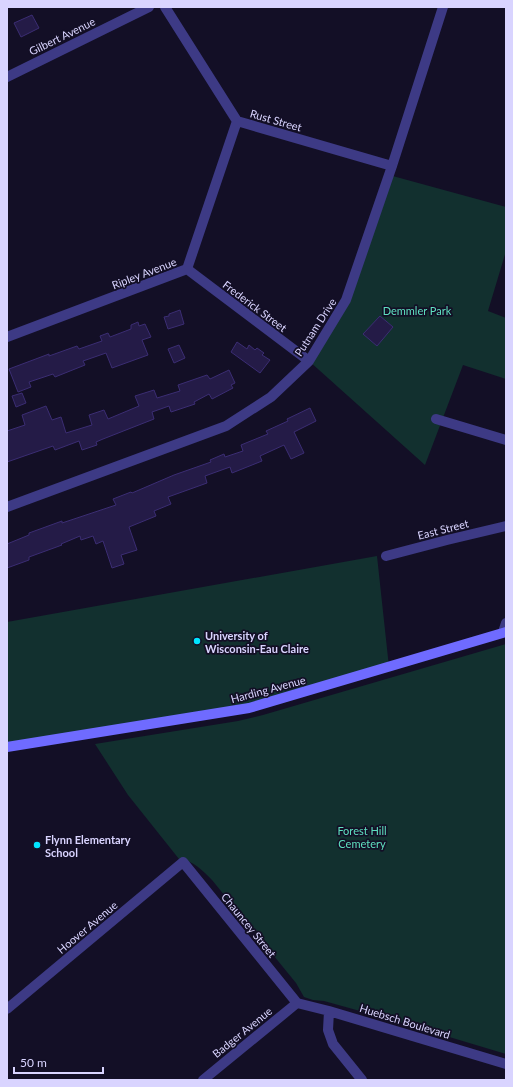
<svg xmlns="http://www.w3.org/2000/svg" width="513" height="1087" viewBox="0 0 513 1087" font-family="Lato,sans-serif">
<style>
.green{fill:#12302f}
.building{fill:#241b47;stroke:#3b2d73}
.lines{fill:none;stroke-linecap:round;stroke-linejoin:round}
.street{stroke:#3d3a85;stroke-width:10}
.secondary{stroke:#6f6bff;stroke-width:10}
.poi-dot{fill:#00e5ff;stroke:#130f26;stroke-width:1.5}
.labels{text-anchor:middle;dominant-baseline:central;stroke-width:3.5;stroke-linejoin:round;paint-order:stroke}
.street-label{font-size:11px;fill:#d9d4ff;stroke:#130f26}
.park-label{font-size:11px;fill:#5fe0c0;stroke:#130f26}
.poi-label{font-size:11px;font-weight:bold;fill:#d9d4ff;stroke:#130f26;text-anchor:start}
</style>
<rect width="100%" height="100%" fill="#130f26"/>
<path class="green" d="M389,175L506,207V251L488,311L506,318V379L463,365L425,465L309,361L346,300Z
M377,556L389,667L249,708L7,747V622Z
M506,644V1054L396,1021L324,1001L313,1000L304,997L296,983L212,880C203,871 193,860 179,859L128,795L95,744L238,721L263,715Z"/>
<path class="building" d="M32,15L39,28L21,37L14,23Z
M180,310L184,324L168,329L164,317L169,316V314Z
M380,316L393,327L377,346L363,334Z
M138,322L139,326L145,324L151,337L142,340L148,355L112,368L106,353L83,361L85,365L55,377L53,374L29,382L31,387L18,392L9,369L49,354V356L77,346L79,349L102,341L100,336L108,333L110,337L131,329V325Z
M237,342L247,349L249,345L255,350L257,348L264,353L262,355L270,360L260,373L231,352Z
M179,345L185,358L174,363L168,349Z
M229,370L235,383L231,385L233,388L212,399L209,394L194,402L195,404L171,412L169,406L152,412L154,419L103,439L96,442L97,445L82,450L79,441L55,450L53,446L7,462V431L25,425L22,415L46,406L52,420L61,417L66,433L92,425L89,415L104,410L108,419L139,406L135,396L154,390L157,398L180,391L178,385L207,375L210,379Z
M22,393L26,403L16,407L12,396Z
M310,408L316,421L294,432L304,453L291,459L284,445L260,456L262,461L232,473L230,467L205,476L207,483L168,497L171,504L154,511L156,516L129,527L137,550L121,555L124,564L112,568L103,541L96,544L93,536L81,540L80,536L61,544L62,545L29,557V560L7,568V544L29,535V533L62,521V523L116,505L113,499L131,492L132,493L174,475L211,462L210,460L224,454L225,457L243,451L241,445L268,434L266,431L288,421L287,419Z"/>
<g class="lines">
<path class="street" d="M165,7L237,121L392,166
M7,77L149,7
M187,269L309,361
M7,337L187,269L237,121
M436,419L506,440
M7,507L226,426L271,397L309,361L346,300L392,166L443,7
M386,556L447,540L506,526
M503,632L506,623
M297,1003L329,1011L506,1064
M7,1009L183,862L297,1003
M329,1011L328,1030L333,1044L362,1080
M203,1080L297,1003"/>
<path class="secondary" d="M7,747L249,708L506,632"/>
</g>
<g class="poi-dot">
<circle cx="197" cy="641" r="4"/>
<circle cx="37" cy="845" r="4"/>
</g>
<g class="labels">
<g class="street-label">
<text transform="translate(62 36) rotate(-26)">Gilbert Avenue</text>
<text transform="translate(276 120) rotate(16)">Rust Street</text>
<text transform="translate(144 273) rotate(-21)">Ripley Avenue</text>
<text transform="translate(255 306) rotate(37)">Frederick Street</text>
<text transform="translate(315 327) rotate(-57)">Putnam Drive</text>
<text transform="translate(443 529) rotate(-14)">East Street</text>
<text transform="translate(268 689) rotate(-15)">Harding Avenue</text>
<text transform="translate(249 925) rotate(51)">Chauncey Street</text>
<text transform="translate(87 927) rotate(-40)">Hoover Avenue</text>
<text transform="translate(405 1021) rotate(17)">Huebsch Boulevard</text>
<text transform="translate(242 1032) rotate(-39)">Badger Avenue</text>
</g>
<g class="park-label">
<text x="417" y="310">Demmler Park</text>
<text x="362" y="830">Forest Hill<tspan x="362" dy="13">Cemetery</tspan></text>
</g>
<g class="poi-label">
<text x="205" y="635">University of<tspan x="205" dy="13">Wisconsin-Eau Claire</tspan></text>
<text x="45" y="839">Flynn Elementary<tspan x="45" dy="13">School</tspan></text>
</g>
</g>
<rect width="513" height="1087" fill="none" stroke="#d9d4ff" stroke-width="16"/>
<path d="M14 1067v6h89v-6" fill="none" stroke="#d9d4ff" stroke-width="2"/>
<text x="20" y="1067" font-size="12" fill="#d9d4ff" stroke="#130f26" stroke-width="3" paint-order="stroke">50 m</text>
</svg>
